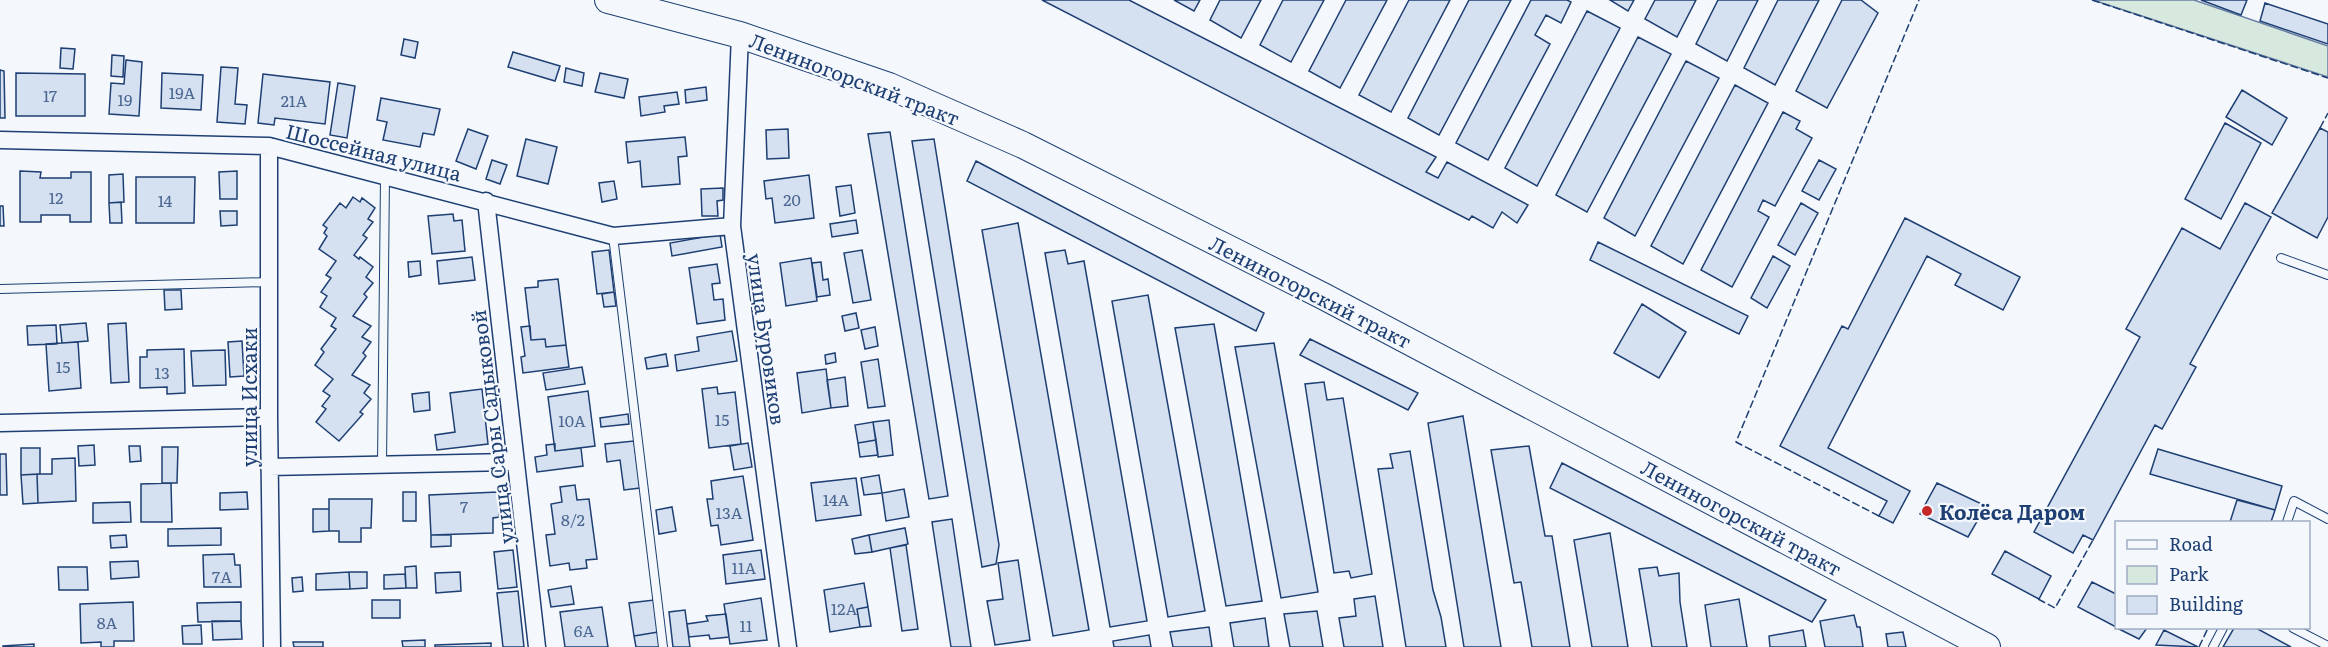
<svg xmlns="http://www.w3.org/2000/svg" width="2328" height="647" viewBox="0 0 2328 647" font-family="Literata,serif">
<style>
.green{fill:#d7e8df;stroke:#687fa3;stroke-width:1.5}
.building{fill:#d5e0f0;stroke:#1d3f73;stroke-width:1.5}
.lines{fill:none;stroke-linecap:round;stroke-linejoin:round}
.lane-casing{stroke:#1d3f73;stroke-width:10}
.street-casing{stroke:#1d3f73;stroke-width:19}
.primary-casing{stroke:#1d3f73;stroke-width:28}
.lane{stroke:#f4f7fb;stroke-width:8}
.street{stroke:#f4f7fb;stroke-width:16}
.primary{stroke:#f4f7fb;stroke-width:26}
.fence{stroke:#1d3f73;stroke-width:1.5;stroke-dasharray:8 3;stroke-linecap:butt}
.poi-dot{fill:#c62828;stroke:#f4f7fb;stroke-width:2}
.labels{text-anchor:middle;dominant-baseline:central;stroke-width:4.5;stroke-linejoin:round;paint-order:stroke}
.number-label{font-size:16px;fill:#4b6792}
.street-label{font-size:20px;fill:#1d3f73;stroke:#f4f7fb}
.poi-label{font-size:20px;font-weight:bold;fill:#1d3f73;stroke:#f4f7fb;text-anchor:start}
</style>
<rect width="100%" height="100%" fill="#f4f7fb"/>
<path class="green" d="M2093,0H2194L2328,46V77Z"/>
<path class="building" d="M1042,0H1129L1436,157L1426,172L1438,178L1447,162L1528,205L1517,223L1502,212L1493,228L1472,216L1469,220Z
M1174,0H1200L1194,11Z
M1220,0H1261L1241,38L1210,20Z
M1283,0H1324L1291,62L1260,45Z
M1346,0H1387L1340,88L1309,71Z
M1409,0H1450L1391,112L1359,95Z
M1469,0H1511L1439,135L1408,118Z
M1531,0H1567L1571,2L1561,23L1546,15L1535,35L1550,44L1488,160L1456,143Z
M1610,0H1634L1628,11Z
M1655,0H1696L1677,37L1645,19Z
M1718,0H1758L1727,61L1696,44Z
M1778,0H1819L1775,85L1744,68Z
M1842,0H1861L1878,13L1827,108L1796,91Z
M2201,0H2247L2241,15Z
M2265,3L2328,24V44L2260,21Z
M1587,11L1620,28L1537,186L1505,168Z
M1638,37L1671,54L1587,212L1556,195Z
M404,39L418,42L415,58L401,55Z
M61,48L75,49L73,69L60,68Z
M513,52L560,66L555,81L508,67Z
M112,55L124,56L123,77L111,76Z
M126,60L142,62L139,116L109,114L111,83L124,84Z
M1686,61L1719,78L1635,236L1604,218Z
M221,67L238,68L235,104L247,105L245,124L217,122Z
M566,68L584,73L582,86L564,82Z
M0,70L4,71L5,118H0Z
M16,73L85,74V116H16Z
M162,73L203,75L201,110L161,108Z
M600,73L628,79L624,98L595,92Z
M263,74L330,82L325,124L275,118L274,125L258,123Z
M338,83L355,86L347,138L330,135Z
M1735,85L1768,103L1683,264L1651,246Z
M706,87L707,100L686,103L685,90Z
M2242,90L2287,118L2272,145L2226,117Z
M677,92L679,104L664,106L665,112L641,116L639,97Z
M381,98L440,109L434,135L423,133L420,147L383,140L387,122L377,120Z
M1783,112L1800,121L1796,129L1812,138L1775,206L1763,200L1758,211L1769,217L1732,287L1701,270Z
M2225,123L2261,143L2221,219L2185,199Z
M2320,128L2328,132V217L2317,238L2272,213Z
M468,129L488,136L476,169L456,161Z
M788,129L789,158L767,159L766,130Z
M890,132L948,496L929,499L868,134Z
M685,137L687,156L678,157L680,184L642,187L640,161L628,163L626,142Z
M526,139L557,147L548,184L517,176Z
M934,139L999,545L996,564L982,567L912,141Z
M492,160L507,165L500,184L486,179Z
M1819,160L1836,169L1819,200L1802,191Z
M976,161L1264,313L1256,331L967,181Z
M20,171L41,172L40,178H71V172H91V222H70V215H41V222H20Z
M237,171V199H220L219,172Z
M123,174L124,202L109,203V175Z
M809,175L814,218L775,223L772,198L766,199L764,181Z
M136,177H195L194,223H136Z
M614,181L617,199L602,202L599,183Z
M851,185L855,213L840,216L836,187Z
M723,188V200L717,201L718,216H702L701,189Z
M353,197L360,202L362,198L375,208L368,219L373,222L363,235L367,238L354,255L359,259L360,257L373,267L366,277L373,283L364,294L367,297L353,316L371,326L362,337L371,342L363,353L366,356L352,375L370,385L364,393L371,399L360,412L363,414L339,441L316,422L326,409L322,406L330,396L323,391L333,379L315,365L324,352L321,349L336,329L331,326L336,318L320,307L327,296L321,292L331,278L326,275L336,261L319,249L327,236L324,233L327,228L323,225L340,203L346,208Z
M121,202L122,223H110L109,203Z
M1801,203L1818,213L1795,255L1778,245Z
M2245,203L2271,217L2190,364L2196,367L2162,429L2155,425L2093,540L2083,535L2073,553L2034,532L2140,337L2126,329L2182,228L2220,249Z
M0,206H3L4,226H0Z
M220,211H237V225L221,226Z
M453,214L454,221L462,220L465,251L432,254L428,216Z
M1905,218L2020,277L2003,310L1955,285L1961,274L1927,256L1828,448L1910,491L1893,523L1879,516L1887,501L1780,446L1842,326L1848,329Z
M856,220L858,233L832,237L830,224Z
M1018,223L1089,630L1053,636L982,230Z
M720,234L722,247L672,256L670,243Z
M1598,242L1748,316L1739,334L1590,260Z
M609,250L614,292L597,294L592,252Z
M862,250L871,300L853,303L844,253Z
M1065,250L1068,264L1084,261L1147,621L1110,627L1045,253Z
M1773,256L1790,266L1767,308L1751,298Z
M472,257L475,280L439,284L437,261Z
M811,258L817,301L786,306L780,263Z
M420,261L421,275L409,277L408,262Z
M821,262L823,280L828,279L830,295L817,297L812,263Z
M717,264L720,283L712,284L714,300L723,299L725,320L697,324L689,268Z
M558,279L566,345L546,347L545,339L531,340L525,288L538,287V281Z
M164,290H181L182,309L165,310Z
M614,292L616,306L604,307L602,294Z
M1148,295L1205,611L1168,617L1112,301Z
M1642,304L1686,332L1659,378L1614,353Z
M856,313L859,328L845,331L842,316Z
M86,323L88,341L62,343L60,325Z
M126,323L129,382L111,383L108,324Z
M1214,324L1262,601L1226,606L1175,328Z
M56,325L57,344L28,345L27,326Z
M530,326L531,340L545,339L546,347L566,345L569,367L523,373L521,357L525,356L521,327Z
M875,327L878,346L865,349L861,330Z
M732,331L737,361L677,371L675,355L699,351L697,337Z
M1310,339L1418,393L1408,410L1300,355Z
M242,341L244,376L230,377L228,342Z
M78,342L81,388L49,391L46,344Z
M1274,343L1318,592L1281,598L1235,347Z
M184,349L185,393L167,394V387L140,388V357H147V350Z
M225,350L226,385L193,386L191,351Z
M835,353L836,362L826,364L825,355Z
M666,354L668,366L647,369L645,358Z
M878,359L885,406L868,408L861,362Z
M582,367L585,384L546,390L543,373Z
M826,369L831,408L802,413L797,373Z
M845,377L848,406L831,408L827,380Z
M1324,382L1327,400L1343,398L1372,574L1351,578L1349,571L1334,573L1305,384Z
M717,387L718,394L735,392L741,444L709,448L702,389Z
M482,389L488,444L437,450L435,435L455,432L450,393Z
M588,391L595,446L555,451L548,397Z
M429,392L430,410L414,412L412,394Z
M628,414L629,424L601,427L600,418Z
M1463,416L1501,647H1464L1428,423Z
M889,420L893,455L878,457L873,422Z
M873,422L876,440L858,443L855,425Z
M876,440L878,455L860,457L858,443Z
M634,441L640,488L624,490L620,460L607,462L605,444Z
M748,443L752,467L734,470L730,446Z
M555,444V451L581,448L583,466L537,472L535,457L547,455L546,445Z
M94,445L95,465L79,466L78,446Z
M129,446H140L141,461L130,462Z
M1529,446L1545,536H1552L1570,647H1532L1521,582L1514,583L1491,450Z
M162,447H178L177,483H162Z
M21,448H40V474L21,475Z
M2158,449L2282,486L2275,510L2150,474Z
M1410,451L1433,590L1441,617L1446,647H1406L1378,469L1393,468L1390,454Z
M0,454H6L7,495H0Z
M75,458L76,501L38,503L37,474H52V459Z
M1562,463L1826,600L1812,622L1550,488Z
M37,474L38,503L23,504L21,475Z
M879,475L882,493L864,495L861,478Z
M743,476L753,540L721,545L718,525L711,526L707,499H713L711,481Z
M856,478L861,515L816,521L811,483Z
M171,483L172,522H141V484Z
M1937,483L1986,506L1968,537L1920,514Z
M575,485L577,500L589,499L597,559L586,560L587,568L570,570L569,563L550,566L546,535L555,534L551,504L562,502L560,487Z
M904,489L909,517L886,521L882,493Z
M247,492L248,509L220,510V493Z
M403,492H416V521H403Z
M498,492L499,517L493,518V533L431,535L429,495Z
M329,499H372L371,528H361V542H339V531H329Z
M2237,500L2275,510L2271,522H2230Z
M130,502L131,522L93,523V503Z
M672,507L676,531L659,534L656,510Z
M313,509H329V531L313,532Z
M952,519L971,647H951L932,522Z
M221,528V545L168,546V529Z
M905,528L908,544L872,552L869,535Z
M1610,533L1628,647H1592L1574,540Z
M126,535L127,547L111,548L110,536Z
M431,535H451V546L431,547Z
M869,535L872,552L855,554L852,539Z
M906,545L918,629L902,631L890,548Z
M513,550L517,587L498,589L494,552Z
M761,550L765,579L726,584L723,555Z
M2005,551L2051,576L2039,599L1992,574Z
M234,554L235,565H240L241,587H204L203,555Z
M1018,560L1030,640L995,645L987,601L1003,599L998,563Z
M138,561L139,577L111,579L110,562Z
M416,566L417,588H406L405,567Z
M58,567H87L88,590H59Z
M1657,567L1659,576L1679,573L1680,602L1687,647H1652L1639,569Z
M349,572H367V588L350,589Z
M349,572L350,589L316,590V574Z
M460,572L461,591L436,593L435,573Z
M405,574L406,588L384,589V575Z
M302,577L303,591L293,592L292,578Z
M2092,582L2116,594V627L2078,607Z
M864,583L868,607L857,609L860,627L830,632L824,590Z
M571,586L574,604L551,607L548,590Z
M518,591L524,647H503L497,593Z
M1375,596L1383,647H1344L1339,618L1356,616L1354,599Z
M761,598L767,640L730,644L724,604Z
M1739,599L1747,647H1711L1705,605Z
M372,600H400V618H372Z
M654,600L658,632L634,636L629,603Z
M133,602L134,641H114V647H101V642L81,643L80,604Z
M241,602V621L198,622L197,603Z
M602,607L608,647H565L560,612Z
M868,607L871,626L860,627L857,609Z
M685,610L690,647H673L669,612Z
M1317,611L1323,647H1290L1284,614Z
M726,614L729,637L710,639L709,635L689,637L687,624L708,621L706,616Z
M1854,615L1857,627H1860L1863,647H1825L1820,621Z
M1265,618L1269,647H1234L1230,623Z
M212,621H241L242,639L213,640Z
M201,625L202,644H183L182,626Z
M1209,627L1212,647H1173L1170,632Z
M2117,628H2147L2139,639Z
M2234,628H2256L2291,647H2223Z
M1803,630L1806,647H1770L1769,636Z
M2164,630L2198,647L2156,645Z
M658,632L660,647H636L634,636Z
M1903,632L1906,647H1888L1886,634Z
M1149,635L1151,647H1114L1113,641Z
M425,640V647H403L402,641Z
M293,642H323V647H294Z
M491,643V647H435V645Z
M34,644V647H3V646Z"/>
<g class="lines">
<defs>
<path id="lane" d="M613,236L663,647
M2281,258L2328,275
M0,289L269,282
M382,465L385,177
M2287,522L2294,501L2328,519
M2293,628L2328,646
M2213,647L2223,628"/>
<path id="street" d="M740,35L732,226L788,647
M0,140L269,146L613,236L732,226
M269,146V417L272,647
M486,201L537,647
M0,423L269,417
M269,467L516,462"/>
<path id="primary" d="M608,0L740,35L889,86L1023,145L1323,296L1987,647"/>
</defs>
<use href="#lane" class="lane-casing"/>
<use href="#street" class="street-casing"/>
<use href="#primary" class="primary-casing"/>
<use href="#lane" class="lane"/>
<use href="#street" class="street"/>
<use href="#primary" class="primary"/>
<path class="fence" d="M2092,0L2328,78
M2320,128L2328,113
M1879,516L1736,442L1919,0
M2038,599L2055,608L2093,540
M2199,647L2208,628"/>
</g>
<circle class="poi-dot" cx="1927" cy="511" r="6"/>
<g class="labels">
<g class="number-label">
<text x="182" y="92">19А</text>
<text x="50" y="95">17</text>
<text x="125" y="99">19</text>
<text x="294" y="100">21А</text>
<text x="56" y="197">12</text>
<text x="792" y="199">20</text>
<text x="165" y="200">14</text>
<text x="63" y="366">15</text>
<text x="162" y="372">13</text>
<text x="722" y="419">15</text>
<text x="572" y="420">10А</text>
<text x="836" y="499">14А</text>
<text x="464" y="506">7</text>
<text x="729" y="512">13А</text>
<text x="573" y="519">8/2</text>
<text x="744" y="567">11А</text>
<text x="222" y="576">7А</text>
<text x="844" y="608">12А</text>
<text x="107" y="622">8А</text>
<text x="746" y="625">11</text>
<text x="584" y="630">6А</text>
</g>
<g class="street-label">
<text transform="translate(855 78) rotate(21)">Лениногорский тракт</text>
<text transform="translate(374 151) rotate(14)">Шоссейная улица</text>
<text transform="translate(1311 291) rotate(27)">Лениногорский тракт</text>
<text transform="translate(768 339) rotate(82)">улица Буровиков</text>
<text transform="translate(248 397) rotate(-90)">улица Исхаки</text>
<text transform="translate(491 427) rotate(-97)">улица Сары Садыковой</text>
<text transform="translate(1742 517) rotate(28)">Лениногорский тракт</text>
</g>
<g class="poi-label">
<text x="1939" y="511">Колёса Даром</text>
</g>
</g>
<rect x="2115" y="521" width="195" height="108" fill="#f4f7fb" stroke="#9eadc5" stroke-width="1.5"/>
<rect x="2127" y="540" width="30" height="9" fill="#f4f7fb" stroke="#9eadc5" stroke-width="1.5"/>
<text x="2169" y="551" font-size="18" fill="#1d3f73">Road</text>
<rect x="2127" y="566" width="30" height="18" fill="#d7e8df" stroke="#9eadc5" stroke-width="1.5"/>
<text x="2169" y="581" font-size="18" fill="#1d3f73">Park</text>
<rect x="2127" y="596" width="30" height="18" fill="#d5e0f0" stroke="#9eadc5" stroke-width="1.5"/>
<text x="2169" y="611" font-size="18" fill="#1d3f73">Building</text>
</svg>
